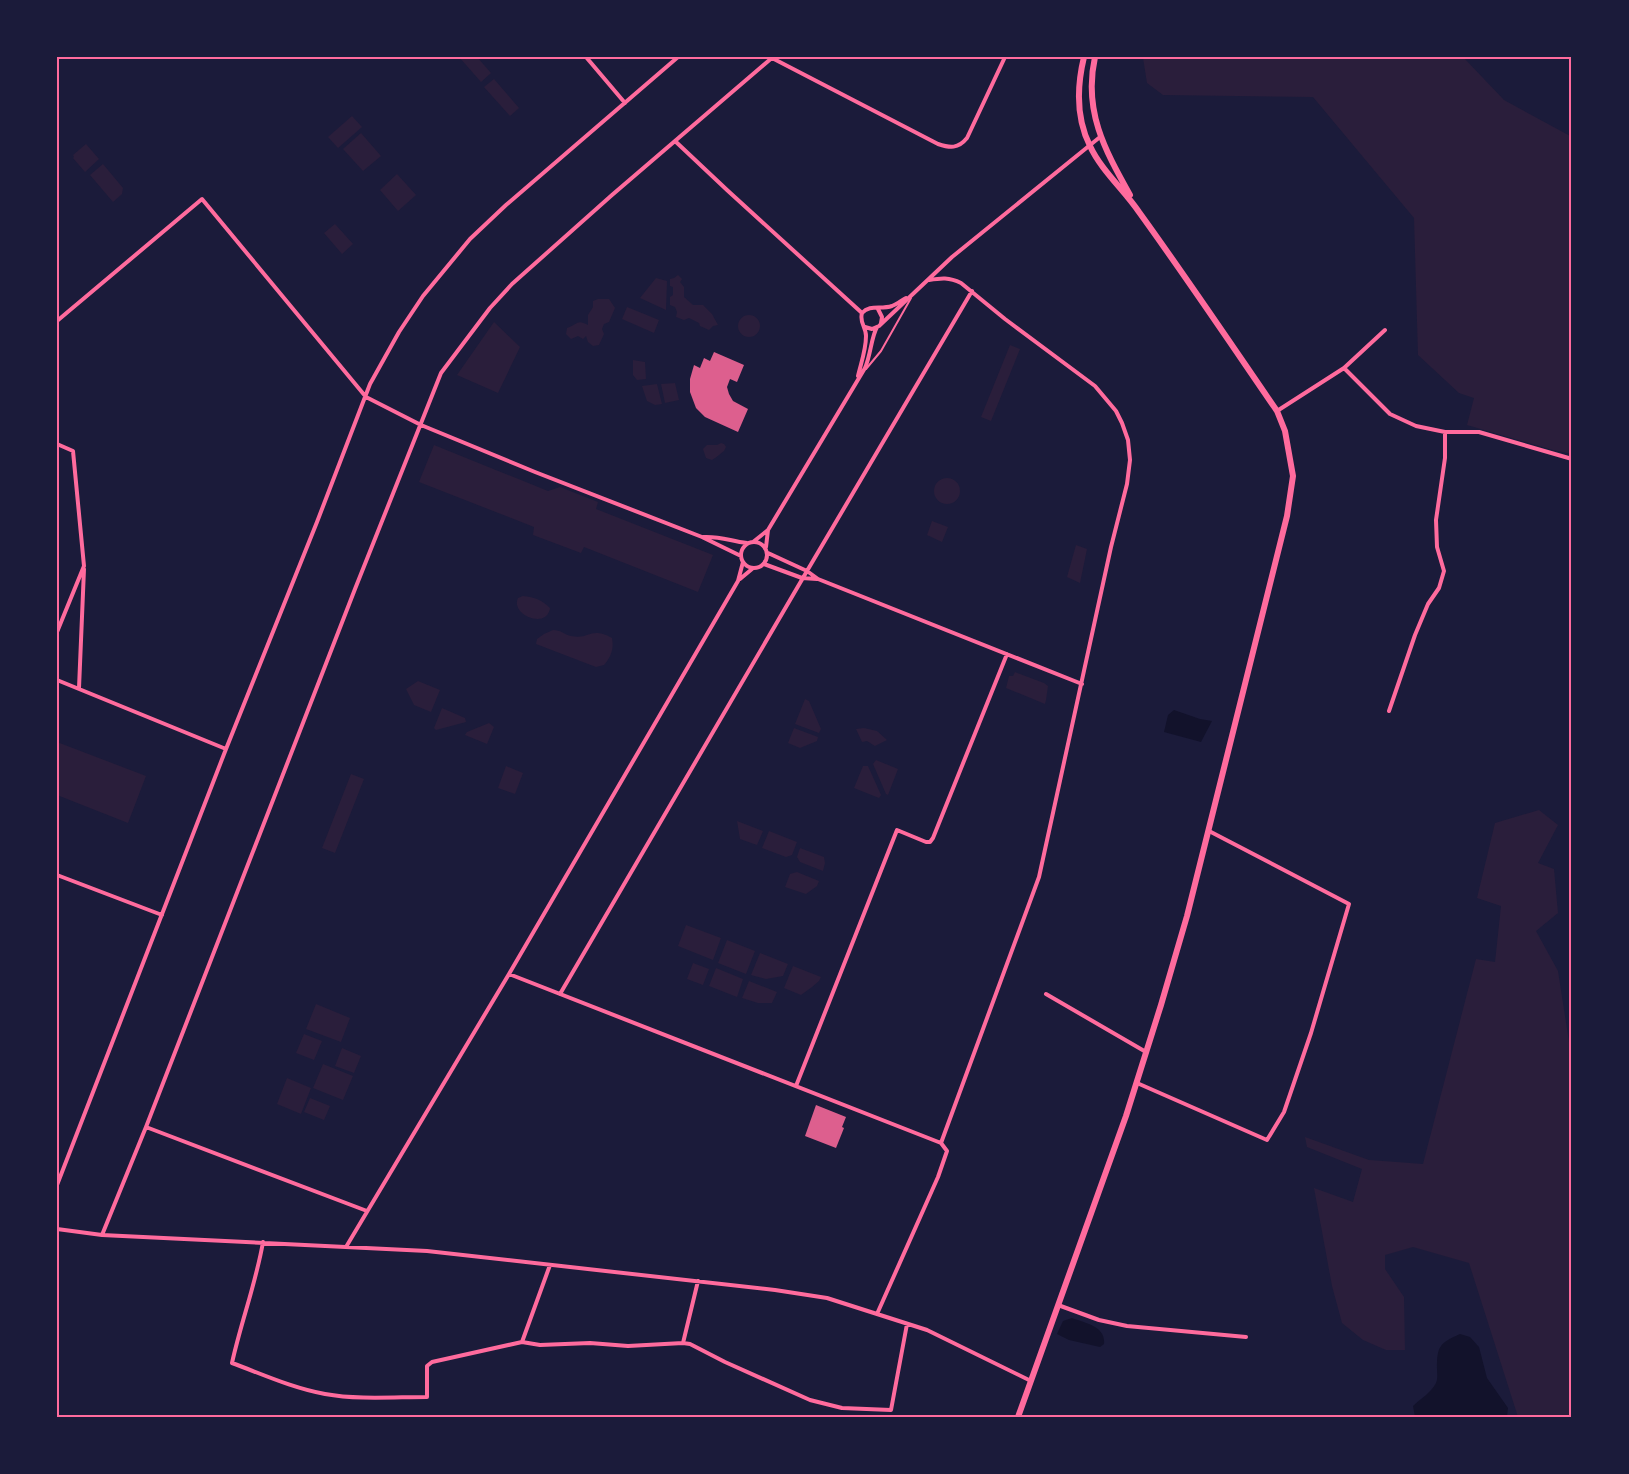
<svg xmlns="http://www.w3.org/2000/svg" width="1629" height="1474" viewBox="0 0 1629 1474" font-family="Mulish,sans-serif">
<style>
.green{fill:#2a1e3b}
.water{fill:#12122b}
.building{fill:#dd5f8e}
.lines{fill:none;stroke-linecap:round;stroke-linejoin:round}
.service{stroke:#ff6b9d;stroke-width:2}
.minor{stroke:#ff6b9d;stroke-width:4}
.secondary{stroke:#ff6b9d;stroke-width:6}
.neatline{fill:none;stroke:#ff6b9d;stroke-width:2}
</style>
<rect width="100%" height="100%" fill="#1b1b3a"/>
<path class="green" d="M459,57H477L491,73L481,82Z
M1145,57H1463L1504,100L1572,137V454L1553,450L1467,425L1474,398L1459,393L1418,355L1414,218L1313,97L1163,95L1147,83L1143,58Z
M494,79L519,108L510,116L484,87Z
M352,116L362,127L338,148L328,137Z
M361,133L381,156L363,171L343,149Z
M86,144L99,159L85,172L73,158L74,157L73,155Z
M103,164L123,188L122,194L113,202L90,175Z
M397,174L416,195L398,211L380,190Z
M335,224L353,244L342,254L324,233Z
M678,275L682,279L680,282L684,287V297L693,305H703L712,314L718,325L713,326L709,330L700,326L699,323L689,318L684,320L676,317L677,312L675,307L670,305V297L673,295V287L670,286V279L674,278Z
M656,278L667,281L666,310L640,298Z
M598,299H609L615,308L609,322L604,324L602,329L604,334L599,345L593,346L588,342L586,336L583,339L578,336L571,339L566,334L567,328C578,324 577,319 588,325V315L593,307V301Z
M627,307L659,320L654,333L622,319Z
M738 326a11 11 0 1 1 22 0a11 11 0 1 1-22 0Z
M494,322L520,347L498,393L457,375Z
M1010,345L1020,349L991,421L981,417Z
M633,360L645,362L646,379L637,380L633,375Z
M675,383L679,400L665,403L661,384Z
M657,384L662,404L655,405L647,401L642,386Z
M721,443L724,444L726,447L724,451C720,454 717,457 712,460L706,458L703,449L707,445H717Z
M434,445L548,491L560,487L598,502L596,509L713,555L698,592L584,547L581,553L533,535L534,527L419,482Z
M934 491a13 13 0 1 1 26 0a13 13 0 1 1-26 0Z
M932,521L948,527L942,542L927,535Z
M1076,545L1087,549L1080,583L1067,577Z
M523,596C535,597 542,600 550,608C547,630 510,615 518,598Z
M553,630C561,630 563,634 571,636C590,640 590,626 612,638C614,649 611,657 604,665L596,667L536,644L537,639L544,634Z
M1015,672L1044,683L1048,686L1046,700L1045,704L1006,688L1009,676H1013Z
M418,681L440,690L431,712L414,705L406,689Z
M805,699L809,701L821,729L819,733L795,724Z
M442,708L465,718L466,722L436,730L434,728Z
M489,723L494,727L487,744L465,735L467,732Z
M794,728L818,737L817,741L800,748L788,743Z
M864,728L877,731L887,740L875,746L867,741L862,742L856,729Z
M57,742L146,776L128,823L57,795Z
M876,760L898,769L888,795L886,794L873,764Z
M506,766L523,773L515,794L498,788Z
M863,766H868L881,795L879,798L854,788Z
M351,774L364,779L335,853L322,848Z
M1539,810L1558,825L1538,863L1554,869L1558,913L1536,931L1558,971L1572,1061V1362L1569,1387H1572V1417H1518L1469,1263L1413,1247L1385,1255V1269L1404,1297L1405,1350H1386L1363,1340L1342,1323L1332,1286L1314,1188L1353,1202L1362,1169L1307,1147L1305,1137L1369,1160L1423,1164L1476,959L1495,962L1501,906L1477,898L1495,823Z
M737,821L763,831L757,845L740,839Z
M769,831L797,842L792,855L786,857L762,848Z
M800,848L824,857L825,863L823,871L800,862L797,857Z
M797,872L819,881L817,886L806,894L785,887L790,874Z
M686,925L721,938L713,960L678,946Z
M727,940L755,951L746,974L718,963Z
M760,953L788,964L783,976L766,979L751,975Z
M693,963L709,969L703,985L687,979Z
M793,966L821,977L819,981L812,987L801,995L784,988Z
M716,968L743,979L737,997L709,986Z
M749,981L777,992L772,1003H758L742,998Z
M316,1004L350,1018L341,1042L306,1029Z
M304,1034L322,1041L314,1060L296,1053Z
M342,1048L361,1056L354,1073L335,1066Z
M323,1064L353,1076L343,1100L313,1088Z
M287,1078L311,1088L301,1114L277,1104Z
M310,1098L330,1106L324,1120L304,1112Z"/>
<path class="water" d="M1174,710L1200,719L1212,721L1201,742L1164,732L1168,715Z
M1072,1318C1085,1323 1106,1326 1104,1344L1100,1347L1069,1340L1057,1334L1063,1321Z
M1460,1334L1470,1337L1479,1347L1487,1378L1508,1408L1507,1416L1505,1417H1415L1413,1406C1420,1399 1431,1393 1436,1383C1438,1378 1437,1374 1437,1369C1437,1347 1439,1343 1460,1334Z"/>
<path class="building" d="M714,352L744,365L737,382L730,379L727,387L729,394L733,401L748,409L738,432L705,417L696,408L690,392V379L694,365L700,368L704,358L710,361Z
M816,1105L846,1117L842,1127L844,1128L836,1148L805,1136Z"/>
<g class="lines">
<path class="service" d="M866,369L881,351L911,298"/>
<path class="minor" d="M586,57L625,103
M772,58L938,144C950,148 958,149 967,138L1005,57
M675,141L727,190L862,313
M929,280C941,278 949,277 961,283L1005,319L1095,386L1116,411L1122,423L1128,440L1130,460L1127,484L1111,547L1039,877L941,1143
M878,309L882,317L881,323
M57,321L202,199L366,397L421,425L535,472L702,537L741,556
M865,327L872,329L879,326L952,257L1100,137
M1344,368L1390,414L1416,426L1445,432H1479L1572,459
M858,376C861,363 866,350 866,336C866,327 859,322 862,313C870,304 881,310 892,306C897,304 902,300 906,298
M1277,411L1344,368L1385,330
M57,444L73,451L84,566L57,632
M703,537C721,536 730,541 747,543
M741 555a13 13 0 1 1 26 0a13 13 0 1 1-26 0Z
M753,542L768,530L865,368C871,354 871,338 877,327
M766,547L768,530
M768,553L807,571L818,579L1082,684
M764,564L802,578L817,579
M740,579L752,569
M57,680L226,749
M79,688L84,569
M1389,711L1415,635L1428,604L1439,588L1444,571L1437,547L1436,520L1445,458V432
M57,875L162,915
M509,974L941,1143L947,1151L938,1177L877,1314
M560,994L807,571L972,291
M1046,994L1146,1052
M1137,1083L1267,1140L1284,1112L1311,1033L1349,904L1209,831
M796,1086L897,830L926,842H930L933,838L1007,654
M146,1127L367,1211
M57,1185L226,749L317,522L370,384L399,332L423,296L470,239L506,205L678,57
M57,1229L102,1235L427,1251L775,1290L827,1298L927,1330L1031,1381
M102,1235L146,1127L355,589L441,373L490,308L512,284L612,195L773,57
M263,1242C256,1283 241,1322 232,1363C262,1374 292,1388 325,1394C358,1400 394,1397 427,1397V1366L432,1362L522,1342L550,1265
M346,1247L509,974L738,581L743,562
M1058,1305L1099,1320L1127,1326L1246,1337
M522,1342L540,1345L590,1343L628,1346L683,1343L698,1281
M683,1343L690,1344L725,1362L810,1400L842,1408L891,1410L907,1324"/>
<path class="secondary" d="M1095,57C1083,111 1105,150 1130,195
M1018,1417L1126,1116L1161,1005L1187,916L1287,516L1293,476L1285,431L1277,411C1231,344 1186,277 1139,212C1124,190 1101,170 1090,146C1076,118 1077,86 1084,57"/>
</g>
<rect width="1629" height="1474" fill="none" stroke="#1b1b3a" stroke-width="117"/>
<rect x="58" y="58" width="1512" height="1358" class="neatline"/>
</svg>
